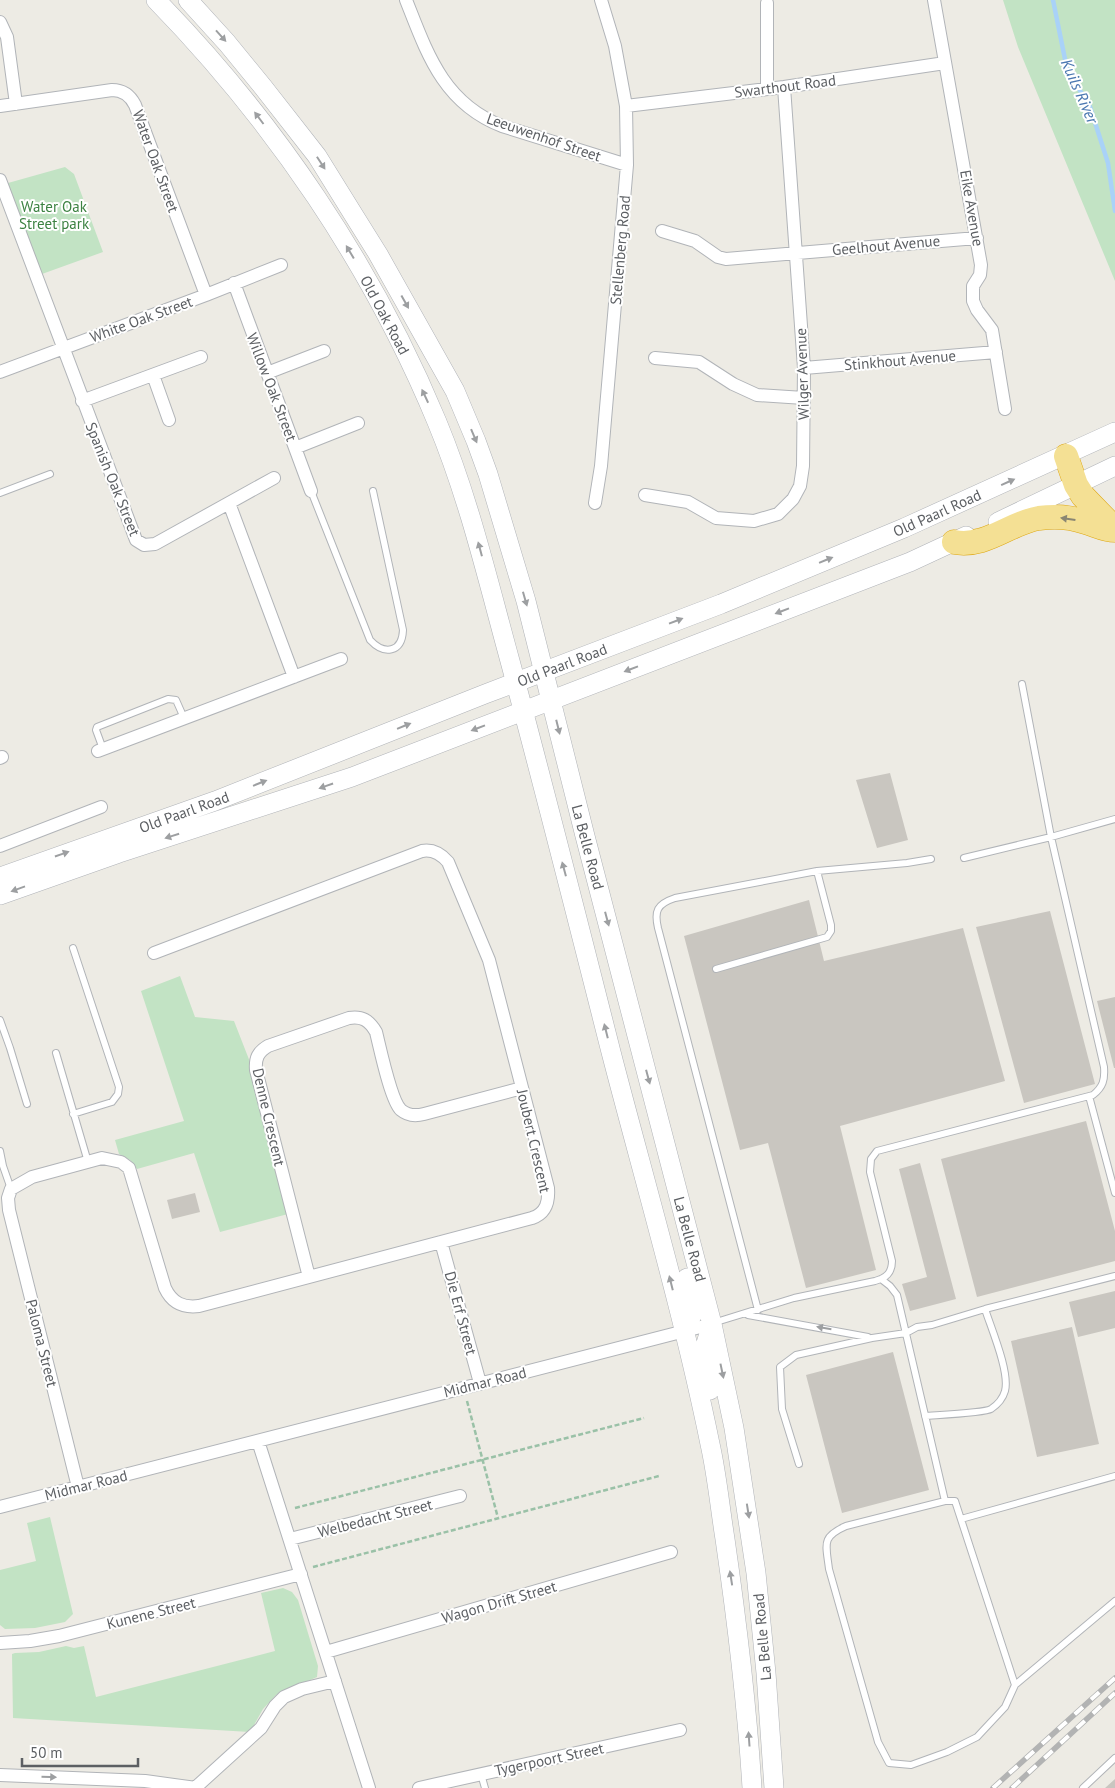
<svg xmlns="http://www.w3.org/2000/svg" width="1115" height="1788" viewBox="0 0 1115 1788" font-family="'PT Sans',sans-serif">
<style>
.green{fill:#c2e3c4}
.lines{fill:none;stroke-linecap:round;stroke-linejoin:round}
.stream{stroke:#a9d2f8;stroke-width:4.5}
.building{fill:#c9c6c0}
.lane-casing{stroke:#b1b4b8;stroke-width:8}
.street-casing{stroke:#b1b4b8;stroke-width:14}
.secondary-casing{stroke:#b0b3b8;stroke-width:20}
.highway-casing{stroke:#dea713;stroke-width:25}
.path{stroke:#9ac1a7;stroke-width:2.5;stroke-dasharray:5 2.5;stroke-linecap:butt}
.lane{stroke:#fff;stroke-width:6}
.street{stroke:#fff;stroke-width:12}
.secondary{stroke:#fff;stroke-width:19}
.highway{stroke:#f4e094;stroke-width:24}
.rail-casing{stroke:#b2b3b3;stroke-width:5.5}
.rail{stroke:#fff;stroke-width:4;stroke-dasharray:11;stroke-linecap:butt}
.oneway{fill:#9d9fa1}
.oneway2{fill:#8a8672}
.labels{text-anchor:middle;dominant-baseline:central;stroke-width:4;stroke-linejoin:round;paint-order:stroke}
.street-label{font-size:15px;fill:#5c5f63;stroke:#fff}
.park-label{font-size:15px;fill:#3c8242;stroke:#fff}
.water-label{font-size:16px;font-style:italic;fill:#4b78b1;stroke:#fff}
</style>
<rect width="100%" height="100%" fill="#edebe4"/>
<path class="green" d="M1003,0H1115V281L1018,47Z
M65,167L74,174L103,252L42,274L8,183Z
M180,976L195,1017L234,1021L250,1062L288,1214L220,1232L194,1153L137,1169L130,1160L119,1154L115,1140L184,1121L141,991Z
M50,1517L73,1614L65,1622L35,1628L5,1629L0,1625V1570L36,1561L27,1523Z
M283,1588L292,1592L298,1600L318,1666L317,1677L276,1695L263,1709L250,1732L13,1718L12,1654L15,1653L39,1652L66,1646L74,1648L84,1646L96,1697L275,1651L261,1593Z"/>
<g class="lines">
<path class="stream" d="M1053,0L1067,69L1090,107L1108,163L1115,211"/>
</g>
<path class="building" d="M890,773L908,840L877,848L856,780Z
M809,900L824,961L963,928L1005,1081L840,1126L876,1270L806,1288L768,1143L740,1150L684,936Z
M1050,911L1095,1084L1024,1103L976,927Z
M1115,997V1068H1114L1097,1001Z
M1086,1121L1115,1231V1261L977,1297L941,1159Z
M920,1163L956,1299L910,1311L902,1284L927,1277L899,1169Z
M195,1193L200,1212L172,1219L167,1200Z
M1115,1291V1328L1078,1337L1069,1302Z
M1072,1327L1099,1444L1037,1457L1011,1341Z
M893,1352L929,1490L842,1513L806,1375Z
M1115,1779V1788H1105Z"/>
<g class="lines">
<defs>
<path id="lane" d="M311,491L370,640C384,655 402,653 403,630L373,491
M0,493L50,474
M103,749L96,730L97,727L168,699L176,700L184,718
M964,858L1051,837L1115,819
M73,948L119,1087L118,1094L112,1102L73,1114
M716,969L827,937L831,931V925L817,871
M0,1020L10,1048L27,1104
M56,1053L88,1162
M1089,1096L1115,1193
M0,1151L3,1166L11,1189
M881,1279L890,1286L897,1295L945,1501
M758,1310L658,928C654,911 657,904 675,898L817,871L907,863L931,859
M748,1315L868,1337
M713,1323L794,1298L875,1281C886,1278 892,1273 892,1261L870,1172L871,1159L877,1151L1093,1095C1103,1087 1105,1080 1104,1067L1051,837L1022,684
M925,1416C937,1415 984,1413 991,1409C997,1405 1003,1398 1005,1391C1010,1372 991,1328 985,1309
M799,1464L782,1409L780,1367L796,1355L872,1338L906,1333L917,1327L932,1325L985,1309L1115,1276
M961,1519L1115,1476
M1015,1685L955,1501H945L846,1526C821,1537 826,1544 829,1569L878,1742L889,1763L911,1765L947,1752L977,1737L1005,1707L1015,1685L1115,1601
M481,1774L485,1788
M1083,1788L1115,1758"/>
<path id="street" d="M406,0C427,53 443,103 502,126L627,165
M934,0L981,265L980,275L973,286V301L977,310L992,330L1005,409
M767,3V89
M0,22L7,37L16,104
M0,106L112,90C123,90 130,95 135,105L206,295
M626,106L784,87L945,63
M0,180L136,540L144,545L155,544L274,478
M662,231L695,241L718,257L726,259L977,238
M234,283L311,491
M655,358L699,362L733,384L757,395L804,398
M804,368L996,352
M0,372L206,295L281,265
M267,373L324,351
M153,375L169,420
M82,401L201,357
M295,448L358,423
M645,495L688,502L716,518L754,521L778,514L793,499L800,486L803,466L804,368L784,87
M229,503L294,677
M595,503L601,466L627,165L626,106L615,46L601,0
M98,751L341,659
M0,758L2,757
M0,846L101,807
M441,1242L480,1383
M309,1277L256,1070C255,1058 258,1052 268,1046L349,1018C362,1016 369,1020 376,1032C380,1048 391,1101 401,1110C408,1116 416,1116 424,1114L522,1088
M258,1441L369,1788
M78,1487L9,1210L8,1198L11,1189L32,1177L102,1158L121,1162L129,1168L165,1288C172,1303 183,1308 199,1306L532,1218C547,1213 549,1201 548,1188L489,960L448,862C441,854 433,849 422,851L154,953
M0,1507L712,1324
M290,1539L460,1496
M0,1643L30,1641L59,1636L301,1574
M326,1652L671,1552
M0,1775L145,1781L196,1788
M195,1788L261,1728L275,1706L284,1697L302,1689L335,1681
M419,1788L680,1730"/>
<path id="secondary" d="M156,0C274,121 372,265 437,422C469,499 488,581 510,661C545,791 578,922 611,1052C645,1183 683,1312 710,1444C717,1475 720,1508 725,1539C737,1622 747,1705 752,1788
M188,0L227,43L263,87L317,156L353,214L378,254L455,391L476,441L488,474L526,601L585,836L712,1324L734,1428L756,1573L766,1673L774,1788
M998,522L1115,466
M0,877L215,801L485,694L721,604L904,528L1115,432
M0,895L119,853L352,777L910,562L966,536
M683,1330L694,1312L687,1278
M710,1390L704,1350L712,1324"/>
<path id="highway" d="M1066,456L1076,485L1083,496L1115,529
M954,542C986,548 1009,523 1039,518C1054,516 1071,517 1085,522C1096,525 1104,530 1115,530"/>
</defs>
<use href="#lane" class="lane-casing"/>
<use href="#street" class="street-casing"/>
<use href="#secondary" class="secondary-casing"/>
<use href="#highway" class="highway-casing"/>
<path class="path" d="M467,1401L498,1518
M295,1508L644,1418
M313,1567L659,1476"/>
<use href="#lane" class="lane"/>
<use href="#street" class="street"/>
<use href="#secondary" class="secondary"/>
<use href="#highway" class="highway"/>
<defs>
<path id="rail" d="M993,1788L1115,1678
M1012,1788L1115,1693"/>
</defs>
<use href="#rail" class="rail-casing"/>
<use href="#rail" class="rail"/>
</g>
<defs><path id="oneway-solid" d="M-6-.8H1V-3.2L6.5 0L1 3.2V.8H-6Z" transform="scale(1.25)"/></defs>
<g class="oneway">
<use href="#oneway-solid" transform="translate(221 36) rotate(48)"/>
<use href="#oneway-solid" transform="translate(259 118) rotate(-127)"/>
<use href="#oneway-solid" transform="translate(321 163) rotate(57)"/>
<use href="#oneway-solid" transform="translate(350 252) rotate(-121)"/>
<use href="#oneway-solid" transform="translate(405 302) rotate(61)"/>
<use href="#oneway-solid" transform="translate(425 396) rotate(-115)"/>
<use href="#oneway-solid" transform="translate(474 436) rotate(67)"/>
<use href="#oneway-solid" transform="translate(1008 482) rotate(-24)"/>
<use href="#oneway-solid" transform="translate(480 549) rotate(-105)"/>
<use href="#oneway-solid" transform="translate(826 560) rotate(-22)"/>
<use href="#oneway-solid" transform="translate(525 599) rotate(74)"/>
<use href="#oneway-solid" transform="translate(782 611) rotate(159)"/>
<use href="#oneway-solid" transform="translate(676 621) rotate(-21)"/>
<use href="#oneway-solid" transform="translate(631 669) rotate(159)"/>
<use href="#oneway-solid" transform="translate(404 726) rotate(-22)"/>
<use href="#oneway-solid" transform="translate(558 727) rotate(76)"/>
<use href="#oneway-solid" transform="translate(478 728) rotate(159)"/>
<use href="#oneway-solid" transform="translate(260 783) rotate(-22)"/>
<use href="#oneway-solid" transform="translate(326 786) rotate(161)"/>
<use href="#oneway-solid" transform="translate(172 836) rotate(162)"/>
<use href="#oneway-solid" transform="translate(62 854) rotate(-19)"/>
<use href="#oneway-solid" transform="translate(564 869) rotate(-105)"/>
<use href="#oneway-solid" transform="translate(18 889) rotate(160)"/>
<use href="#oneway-solid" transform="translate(607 919) rotate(75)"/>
<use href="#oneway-solid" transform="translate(606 1031) rotate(-104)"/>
<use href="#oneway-solid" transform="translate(648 1077) rotate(75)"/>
<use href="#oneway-solid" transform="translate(671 1283) rotate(-104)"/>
<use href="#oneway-solid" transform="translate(824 1328) rotate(-170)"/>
<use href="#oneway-solid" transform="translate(722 1371) rotate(78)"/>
<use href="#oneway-solid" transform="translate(748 1511) rotate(81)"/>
<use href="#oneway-solid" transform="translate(731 1578) rotate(-99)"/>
<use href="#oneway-solid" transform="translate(749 1739) rotate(-94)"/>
<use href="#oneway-solid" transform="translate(49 1777) rotate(2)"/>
</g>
<use class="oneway2" href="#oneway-solid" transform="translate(1068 519) rotate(-172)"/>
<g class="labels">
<g class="street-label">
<text transform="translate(785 86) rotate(-7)">Swarthout Road</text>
<text transform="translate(544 137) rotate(19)">Leeuwenhof Street</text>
<text transform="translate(156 161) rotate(70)">Water Oak Street</text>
<text transform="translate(972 208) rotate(80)">Eike Avenue</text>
<text transform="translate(886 245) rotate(-5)">Geelhout Avenue</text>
<text transform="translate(620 250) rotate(-85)">Stellenberg Road</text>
<text transform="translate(385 315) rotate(62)">Old Oak Road</text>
<text transform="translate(141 319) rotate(-20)">White Oak Street</text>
<text transform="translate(900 360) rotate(-5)">Stinkhout Avenue</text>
<text transform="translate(802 374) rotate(-92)">Wilger Avenue</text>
<text transform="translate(272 387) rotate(69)">Willow Oak Street</text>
<text transform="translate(113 479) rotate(68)">Spanish Oak Street</text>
<text transform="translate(937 513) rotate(-24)">Old Paarl Road</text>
<text transform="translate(562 665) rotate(-21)">Old Paarl Road</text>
<text transform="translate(184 812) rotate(-20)">Old Paarl Road</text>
<text transform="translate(588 847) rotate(75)">La Belle Road</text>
<text transform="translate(269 1117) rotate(77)">Denne Crescent</text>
<text transform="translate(534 1141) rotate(77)">Joubert Crescent</text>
<text transform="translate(690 1239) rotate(75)">La Belle Road</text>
<text transform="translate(461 1313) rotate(75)">Die Erf Street</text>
<text transform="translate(42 1343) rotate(76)">Paloma Street</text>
<text transform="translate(485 1382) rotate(-14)">Midmar Road</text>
<text transform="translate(86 1485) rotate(-14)">Midmar Road</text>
<text transform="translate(375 1518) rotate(-14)">Welbedacht Street</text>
<text transform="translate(499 1602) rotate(-16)">Wagon Drift Street</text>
<text transform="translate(151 1613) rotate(-14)">Kunene Street</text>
<text transform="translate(762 1637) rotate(-95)">La Belle Road</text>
<text transform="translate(549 1759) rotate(-12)">Tygerpoort Street</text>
</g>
<g class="park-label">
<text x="54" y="206">Water Oak<tspan x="54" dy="17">Street park</tspan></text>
</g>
<g class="water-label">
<text transform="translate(1080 91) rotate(66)">Kuils River</text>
</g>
</g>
<path d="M22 1758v8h116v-8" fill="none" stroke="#5c5f63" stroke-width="2.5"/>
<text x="30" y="1758" font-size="15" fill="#5c5f63" stroke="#ffffff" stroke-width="4" paint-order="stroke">50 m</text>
</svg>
